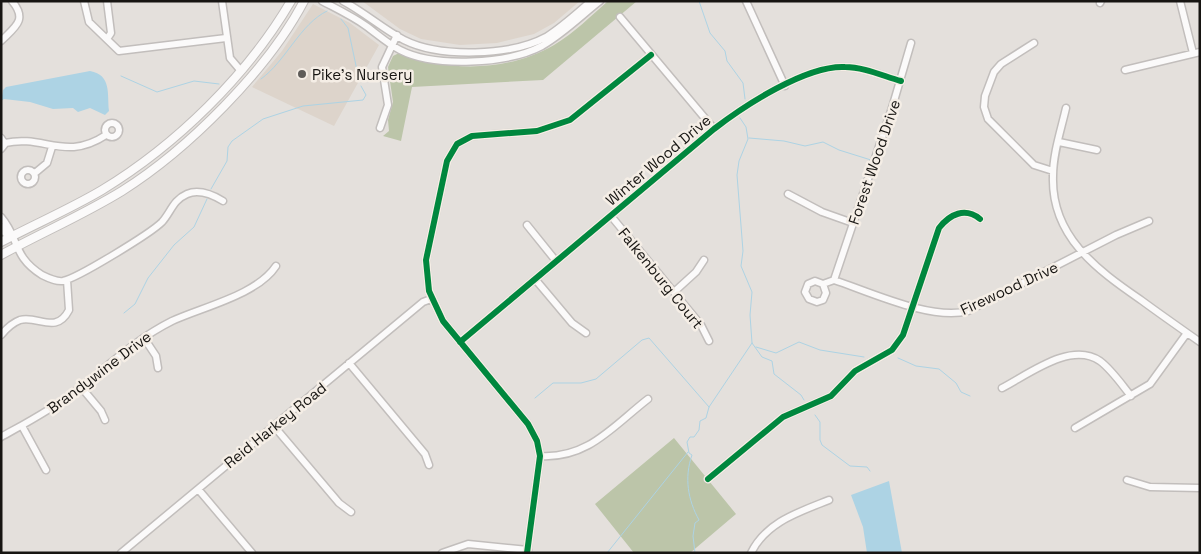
<svg xmlns="http://www.w3.org/2000/svg" width="1201" height="554" viewBox="0 0 1201 554" font-family="'Space Grotesk',sans-serif">
<style>
.built{fill:#ddd4cb}
.forest{fill:#bcc5a9}
.water{fill:#add3e4}
.lines{fill:none;stroke-linecap:round;stroke-linejoin:round}
.stream{stroke:#add3e4;stroke-width:1}
.minor-casing{stroke:#c2bebc;stroke-width:9}
.major-casing{stroke:#c2bebc;stroke-width:10}
.minor{stroke:#fbfafa;stroke-width:6}
.major{stroke:#fbfafa;stroke-width:8}
.cycleway-casing{stroke:#f5eee6;stroke-width:9}
.cycleway{stroke:#00873e;stroke-width:6}
.poi-dot{fill:#5f5c59;stroke:#f5eee6;stroke-width:2}
.labels{text-anchor:middle;dominant-baseline:central;stroke-width:5;stroke-linejoin:round;paint-order:stroke}
.poi-label{font-size:15px;fill:#171512;stroke:#f5eee6;text-anchor:start}
.street-label{font-size:15px;fill:#171512;stroke:#f5eee6}
</style>
<rect width="100%" height="100%" fill="#e4e0dc"/>
<path class="built" d="M362,1H580L554,23L534,34L497,43L460,45L421,39L400,29Z
M313,4L350,23L379,45L334,126L252,87L282,51Z"/>
<path class="forest" d="M608,1H637L543,80L412,87L401,141L383,136L389,131L388,120L393,102L388,67L393,56L399,53C448,72 508,72 554,45C574,33 591,16 608,1Z
M674,438L736,514L690,553H634L595,504Z"/>
<path class="water" d="M90,71C112,75 107,94 109,111L105,115L90,108L78,112L73,108L53,109L30,102L4,99L1,101L3,90L6,87Z
M889,481L902,553H867L863,527L851,495Z"/>
<g class="lines">
<path class="stream" d="M699,1L710,33L725,51L727,61L743,83L745,99
M341,19L348,28L358,75
M121,76L157,92L194,81L219,84
M261,79C286,61 300,24 327,11
M740,118L746,127L748,139L739,161L737,175L743,251L741,266L752,292L750,315L752,343L762,357L772,361L774,374L801,395L804,400
M749,138L784,141L805,146L823,142L839,150L871,160
M211,189L227,161L228,147L232,141L263,119L303,106L363,100L366,95L361,86
M124,313L135,304L148,278L174,245L194,227L207,199
M756,347L776,353L799,342L820,350L864,357
M898,358L916,366L939,369L956,383L961,392L970,396
M535,398L553,383H581L596,379L642,340L649,338L709,407
M815,415L820,422V440L822,445L850,466L867,467L870,471
M607,553L688,452
M695,553L693,536L695,523L699,520C688,500 684,478 692,455L689,453L687,442L690,437H694L699,430L700,421L706,418L709,407L752,343"/>
<defs>
<path id="minor" d="M84,1L89,22L119,51L226,38
M222,1L230,58L241,71
M322,1C337,9 352,16 366,26C377,34 388,44 400,50C435,68 508,64 542,46C563,34 581,16 600,1
M343,1C364,12 383,29 404,40C440,58 511,56 546,37C562,27 576,14 591,1
M746,1L785,86
M1180,1L1193,53
M1100,3L1101,1
M620,17L714,129
M107,39L111,33L107,1
M1,41C15,27 28,20 12,1
M1034,43L1001,64L994,72L985,96L984,107L988,119L1034,165L1053,171
M1125,70L1200,52
M1066,108C1061,130 1053,153 1053,176C1051,236 1096,269 1141,300C1160,314 1180,328 1200,342
M105 130a7 7 0 1 1 14 0a7 7 0 1 1-14 0Z
M380,128L388,105L382,67L397,35
M1,138L5,144L1,149
M1059,142L1097,150
M5,143C44,134 65,162 106,135
M21 177a7 7 0 1 1 14 0a7 7 0 1 1-14 0Z
M35,173L47,163L52,147
M788,194L822,212L853,223
M611,216L701,325L709,341
M1,217C20,239 12,256 42,275C48,278 56,282 63,281C78,278 151,233 162,222C171,212 173,200 187,194C199,189 213,195 223,201
M527,225L556,261
M1,227L5,233L12,236
M535,279L572,323L586,333
M834,280C870,292 932,321 968,311L1116,235L1149,221
M834,280L892,108L911,43
M823,284L826,293L823,300L817,302L809,299L805,292L808,284L815,281L823,284L834,280
M674,292L696,272L704,260
M1,335C6,329 12,323 20,320C38,315 56,335 69,310L67,280
M144,338L156,356L158,368
M460,342L714,129C744,106 806,65 845,67C864,67 883,76 901,81
M349,363L425,454L429,465
M81,387L101,411L105,420
M1002,388C1029,374 1071,341 1100,361C1112,370 1122,385 1131,396
M273,425L339,503L351,512
M22,426L46,470
M1075,428L1150,384L1187,333
M1,437C26,423 51,410 73,393C106,368 134,340 172,321C202,307 257,295 276,266
M540,456C588,459 613,426 648,399
M708,479L783,417L831,396L855,371L892,350L903,335L939,228C950,214 965,207 980,219
M1127,480L1150,487L1200,488
M198,489L252,553
M121,553L423,302L431,299
M442,553L468,544L528,550
M527,553L540,456L537,441L528,424L443,321L429,291L426,260L447,161L457,144L472,136L537,131L570,120L651,55
M751,553C766,522 799,512 829,500"/>
<path id="major" d="M1,242C35,224 70,209 102,190C176,145 247,76 291,1
M1,255C41,233 83,215 122,191C187,150 268,70 304,1"/>
</defs>
<use href="#minor" class="minor-casing"/>
<use href="#major" class="major-casing"/>
<use href="#minor" class="minor"/>
<use href="#major" class="major"/>
<defs>
<path id="cycleway" d="M460,342L714,129C744,106 806,65 845,67C864,67 883,76 901,81
M708,479L783,417L831,396L855,371L892,350L903,335L939,228C950,214 965,207 980,219
M527,553L540,456L537,441L528,424L443,321L429,291L426,260L447,161L457,144L472,136L537,131L570,120L651,55"/>
</defs>
<use href="#cycleway" class="cycleway-casing"/>
<use href="#cycleway" class="cycleway"/>
</g>
<circle class="poi-dot" cx="302" cy="74" r="5"/>
<g class="labels">
<g class="poi-label">
<text x="312" y="74">Pike's Nursery</text>
</g>
<g class="street-label">
<text transform="translate(658 160) rotate(-40)">Winter Wood Drive</text>
<text transform="translate(874 162) rotate(-71)">Forest Wood Drive</text>
<text transform="translate(661 278) rotate(51)">Falkenburg Court</text>
<text transform="translate(1009 288) rotate(-25)">Firewood Drive</text>
<text transform="translate(99 372) rotate(-37)">Brandywine Drive</text>
<text transform="translate(275 425) rotate(-39)">Reid Harkey Road</text>
</g>
</g>
<rect width="1201" height="554" fill="none" stroke="#171512" stroke-width="5"/>
</svg>
